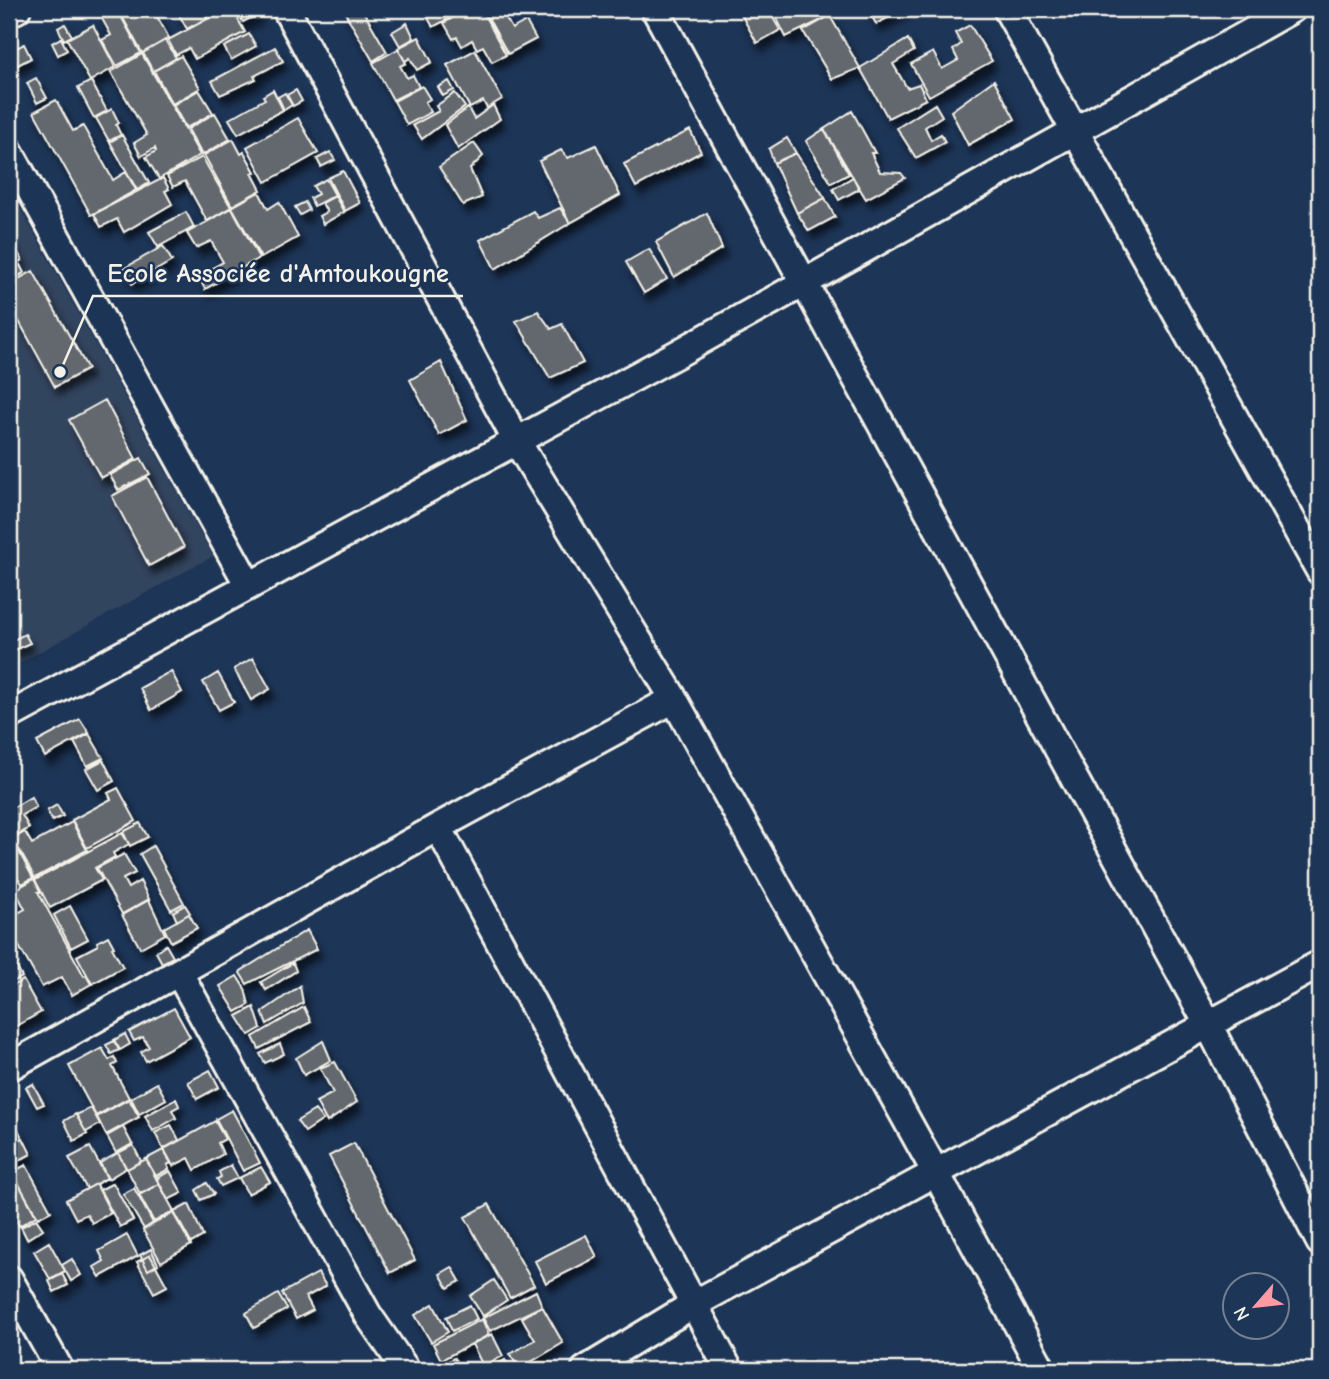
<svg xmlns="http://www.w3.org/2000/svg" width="1329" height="1379" viewBox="0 0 1329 1379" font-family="'Comic Neue',sans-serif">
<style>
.built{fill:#32445e}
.building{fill:#64686e;stroke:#f4f1e8;stroke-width:2;filter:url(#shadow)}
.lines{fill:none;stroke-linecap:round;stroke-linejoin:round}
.minor-casing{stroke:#f4f1e8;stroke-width:32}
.minor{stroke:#1d3557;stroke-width:26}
.leader{fill:none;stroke:#f4f1e8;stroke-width:2.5}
.callout-dot{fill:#f4f1e8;stroke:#1d3557;stroke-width:2.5}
.callout-label{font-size:26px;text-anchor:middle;font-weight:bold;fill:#f4f1e8;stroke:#1d3557;stroke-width:5;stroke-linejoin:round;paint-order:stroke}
</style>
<defs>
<filter id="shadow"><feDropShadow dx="4.5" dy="8" stdDeviation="3.5" flood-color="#0009"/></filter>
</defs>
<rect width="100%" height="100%" fill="#1d3557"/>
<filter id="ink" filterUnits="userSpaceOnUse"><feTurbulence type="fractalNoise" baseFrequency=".0143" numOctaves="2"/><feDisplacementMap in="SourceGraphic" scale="14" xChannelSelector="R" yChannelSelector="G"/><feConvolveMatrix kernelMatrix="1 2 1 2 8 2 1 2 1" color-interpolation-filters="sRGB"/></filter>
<g filter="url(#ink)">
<path class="built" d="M9,188L213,556L9,669Z"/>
<path class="building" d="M117,9L141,53L117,66L102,40L111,35L101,17Z
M118,9H153L169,38L142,53Z
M180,9H224L187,29L177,11Z
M226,9H232L245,32L195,59L189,48L176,55L168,40Z
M235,9H256L259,14L243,22Z
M347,9H362L387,52L373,61L344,11Z
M423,9H467L433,27Z
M469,9H481L506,55L492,62L483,46L477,49L472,40L462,46L457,37L453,39L444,23Z
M483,9H501L512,29L526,21L536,39L508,54Z
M738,9H768L780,30L757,43Z
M789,9H826L830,16L786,37L777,19L791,13Z
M868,9H905L876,24Z
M830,16L860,68L832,79L803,31Z
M407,23L414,38L400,46L392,32Z
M65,24L72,36L64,40L58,28Z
M93,25L115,67L90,81L67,39Z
M970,25L992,61L929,96L911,64L933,52L942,69L958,60L953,50L961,44L955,33Z
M249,34L256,46L231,60L224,47Z
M419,37L432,62L417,70L410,58L405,61L398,48Z
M61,38L67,50L58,55L52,43Z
M908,39L914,51L893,64L907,88L919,84L926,99L888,118L860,68Z
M165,40L176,58L153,71L143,53Z
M24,44L31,58L14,67L9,52Z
M275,47L283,61L254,76L256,79L220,95L212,81Z
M398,49L406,63L400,66L407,78L413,75L419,87L393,100L373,63Z
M475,50L502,99L487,108L483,101L470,108L447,65Z
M142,54L200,155L159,179L146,157L156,151L155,148L141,156L134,143L147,135L111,72Z
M181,56L200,88L172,104L154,71Z
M36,78L47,98L37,103L27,83Z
M994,80L1015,119L968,145L951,111Z
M91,81L107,111L94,118L78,88Z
M449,81L454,90L443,96L438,87Z
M422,86L430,99L425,102L431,112L407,125L394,101Z
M199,90L213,113L186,128L173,105Z
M273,90L283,110L238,134L229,119L265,99L263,96Z
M296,90L302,101L293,106L287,95Z
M285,93L292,105L284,110L278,97Z
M455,93L465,107L422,139L413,125L439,111L436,106Z
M56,100L73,131L83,126L113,180L126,172L136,190L91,215L34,112Z
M935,104L942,116L925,127L931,140L941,134L945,142L916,158L897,128Z
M493,105L500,119L458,149L445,125L468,108L474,119Z
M112,109L119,123L116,125L121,135L109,141L96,118Z
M852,111L875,153H871L880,172L901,173L905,178L866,199L824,129Z
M215,113L230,139L202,155L188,129Z
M298,118L318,153L266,182L247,147Z
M824,129L849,174L831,183L806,141Z
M690,130L701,152L636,187L624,164Z
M122,135L149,183L137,190L110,142Z
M787,138L796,153L774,163L769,149Z
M233,139L241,154L244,152L255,172L252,173L261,190L232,206L204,155Z
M474,143L483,156L470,169L482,197L463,205L439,167Z
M596,145L620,195L570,223L539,161L561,150L568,158Z
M330,152L335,160L321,167L317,159Z
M796,153L825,198L797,213L774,163Z
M202,157L231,207L207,221L185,181L173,187L167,176Z
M343,171L360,203L345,211L328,178Z
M853,177L859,189L839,200L833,189Z
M163,178L169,189L165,191L172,204L124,232L117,219L101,227L94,214Z
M326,179L335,195L314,206L310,198L318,194L313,186Z
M259,192L268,209L279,202L298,237L261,258L232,207Z
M335,196L344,212L323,224L319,216L327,212L322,203Z
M825,198L835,217L809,231L797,213Z
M305,202L309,210L300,215L295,207Z
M232,208L259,258L205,289L198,276L223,262L211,241L196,248L187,233Z
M560,208L570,223L495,269L480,240L533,211L538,218Z
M186,212L194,227L158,247L149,232Z
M707,213L722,248L674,277L656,242Z
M9,236L22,260L9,267Z
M163,246L172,261L132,284L123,269Z
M649,249L667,279L644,293L626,262Z
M20,265L24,273L9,281V272Z
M33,271L88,369L55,387L9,303V284Z
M538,311L551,329L562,324L583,363L550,378L516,321Z
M441,362L467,420L439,435L410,380Z
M105,400L136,459L101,478L69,420Z
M141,458L150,474L118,490L110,475Z
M147,477L184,547L149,566L112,496Z
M25,634L30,643L12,651L9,642Z
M253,658L270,689L251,700L234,669Z
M171,671L182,692L151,710L140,688Z
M218,673L234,702L219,710L203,682Z
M80,719L89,733L45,757L37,742Z
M89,734L103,758L87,766L74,742Z
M103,760L114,781L98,790L86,769Z
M118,788L136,821L87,848L72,820L111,799L108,793Z
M31,797L36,807L22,815L29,828L11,838L9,834V810Z
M57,805L63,816L52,821L47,811Z
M72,822L87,850L35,878L13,839L25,832L32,844Z
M140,823L148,837L130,846L123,832Z
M122,833L129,844L113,853L115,857L95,868L102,880L50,908L35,880Z
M153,846L184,903L171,910L140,854Z
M17,848L33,878L22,884L16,875L12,877L9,870V852Z
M124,854L135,873L123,879L128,888L140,881L149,899L122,914L97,868Z
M34,879L40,891L38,892L84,976L86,975L91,984L72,995L62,977L42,987L12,934L9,936V918L25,909L15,890Z
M149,900L165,934L140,948L122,915Z
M185,905L190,913L177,921L173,912Z
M70,906L88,939L71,948L54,915Z
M189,914L197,928L171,942L164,928Z
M307,930L317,949L247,984L240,973L241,971Z
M108,936L114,947L112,948L123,967L92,984L77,956L98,945L97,942Z
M166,945L173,957L162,963L156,952Z
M14,963L22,977L9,984V966Z
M293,963L296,971L266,990L261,982Z
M237,976L245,989L249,1005L236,1012L220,986Z
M23,980L41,1012L9,1030V988Z
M300,986L303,1003L267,1024L262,1012Z
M254,1007L261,1028L249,1035L237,1016Z
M304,1007L311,1022L259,1049L253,1037Z
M174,1008L190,1037L146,1061L141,1052L149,1047L143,1037L134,1041L129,1032Z
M125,1034L130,1044L120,1050L114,1040Z
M114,1041L119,1050L111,1054L106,1045Z
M323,1041L331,1060L304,1075L296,1058Z
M280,1044L284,1054L265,1063L260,1054Z
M102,1048L109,1060L114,1057L117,1063L112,1066L129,1098L96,1116L69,1066Z
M335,1062L357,1102L327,1122L316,1102L333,1093L320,1068Z
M210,1070L219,1087L197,1099L188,1082Z
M157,1083L166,1099L139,1114L131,1098Z
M33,1084L44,1104L37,1107L26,1087Z
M129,1099L139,1117L106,1135L97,1117Z
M176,1099L179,1106L172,1110L176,1118L153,1131L145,1116Z
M91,1108L100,1124L86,1132L76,1115Z
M232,1110L260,1163L243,1171L216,1119Z
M315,1110L323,1120L305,1132L297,1121Z
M76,1114L87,1134L74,1141L64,1121Z
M215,1121L225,1139L218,1143L223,1154L195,1170L189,1158L173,1166L164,1149Z
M171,1125L179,1140L163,1149L155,1133Z
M17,1127L22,1138L9,1144V1131Z
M123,1127L132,1144L116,1153L107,1136Z
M23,1138L31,1154L9,1166V1146Z
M354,1143L415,1260L390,1273L329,1156Z
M133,1145L141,1161L127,1169L118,1153Z
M90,1147L107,1178L87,1189L69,1158Z
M163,1150L171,1163L167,1165L169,1169L156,1176L146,1159Z
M118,1153L126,1168L108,1179L100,1163Z
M146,1159L159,1184L140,1194L127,1169Z
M26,1165L51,1211L38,1218L12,1172Z
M231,1165L238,1178L221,1186L217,1179L221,1177L219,1172Z
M9,1166L36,1216L19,1226L9,1206Z
M261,1167L270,1182L248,1194L239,1178Z
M170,1171L182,1193L168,1200L157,1178Z
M113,1183L133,1220L120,1227L100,1190Z
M207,1183L214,1194L201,1200L196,1190Z
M96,1184L111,1213L92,1223L87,1214L76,1219L66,1200Z
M159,1184L174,1211L154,1222L139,1195Z
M134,1188L153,1223L144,1229L123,1194Z
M189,1204L203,1236L191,1243L174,1212Z
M489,1204L534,1285L510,1298L465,1217Z
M173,1213L191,1245L161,1262L143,1230Z
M36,1219L43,1229L27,1239L21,1227Z
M127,1235L138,1256L100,1277L94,1267L104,1261L99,1251Z
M586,1235L597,1257L546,1283L535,1261Z
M49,1242L65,1271L50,1279L34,1251Z
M151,1249L158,1264L148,1270L140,1255Z
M150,1255L167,1286L154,1293L137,1262Z
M72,1259L81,1275L71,1281L62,1265Z
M452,1267L460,1281L448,1288L440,1274Z
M318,1273L326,1286L306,1297L313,1310L296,1319L282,1293Z
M62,1274L68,1285L54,1292L49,1281Z
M494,1280L507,1300L483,1316L470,1296Z
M536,1291L542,1306L490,1331L483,1318Z
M278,1294L287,1309L254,1328L246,1313Z
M433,1304L448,1332L431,1342L415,1315Z
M470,1305L477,1319L452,1331L446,1317Z
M542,1306L563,1343L519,1369L510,1354L535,1340L522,1318Z
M482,1319L489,1335L441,1360L433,1344Z
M492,1334L503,1356L483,1366L472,1344Z
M454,1358L461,1370H443L440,1365Z
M505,1360L511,1370H489Z"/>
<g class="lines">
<defs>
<path id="minor" d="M286,9L516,440L674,699L936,1173L1042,1370
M655,9L1209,1026L1320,1242
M1007,9L1320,571
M9,13L17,9
M9,151L249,586
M9,716L677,354L1292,9
M438,827L729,1370
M179,973L368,1315L406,1370
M9,1067L438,827L674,699
M9,1279L60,1370
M585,1370L694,1304L1320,964"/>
</defs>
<use href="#minor" class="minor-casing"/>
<use href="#minor" class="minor"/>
</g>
</g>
<path class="leader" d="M60 372L93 296H463"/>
<circle class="callout-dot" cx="60" cy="372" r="7"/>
<g class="callout-label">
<text x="278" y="282">Ecole Associée d'Amtoukougne</text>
</g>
<rect width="1329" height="1379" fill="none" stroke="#1d3557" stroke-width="35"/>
<rect x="18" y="18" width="1294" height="1344" fill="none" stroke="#f4f1e8" stroke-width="2.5" filter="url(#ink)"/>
<g transform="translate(1256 1306) rotate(242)"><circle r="33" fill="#1d3557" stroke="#738091" stroke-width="2"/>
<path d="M0-5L12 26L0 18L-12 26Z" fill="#ff9aa2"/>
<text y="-10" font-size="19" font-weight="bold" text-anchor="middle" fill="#f4f1e8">N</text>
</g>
</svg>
